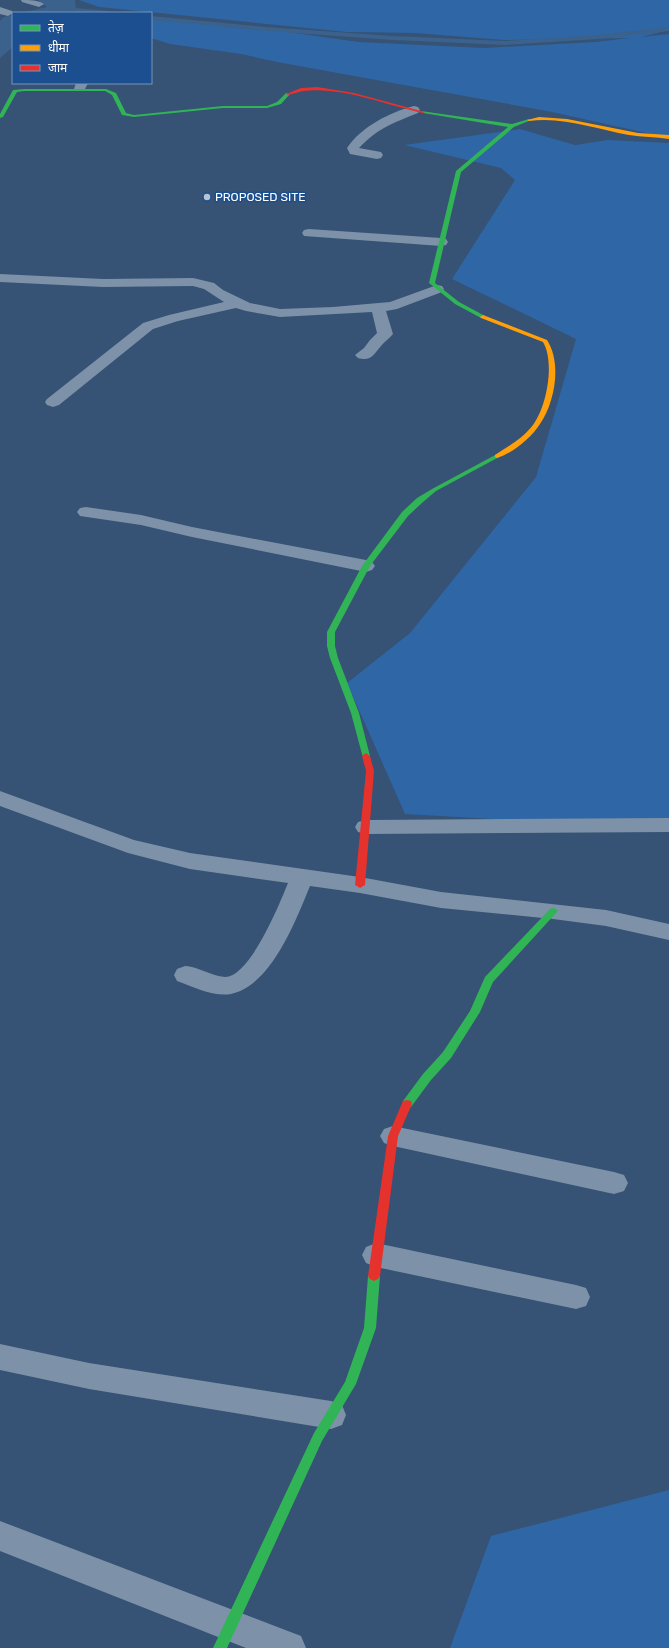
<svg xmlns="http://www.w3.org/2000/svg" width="669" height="1648" viewBox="0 0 669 1648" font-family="Rubik,'Noto Sans Devanagari',sans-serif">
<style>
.green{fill:#2f66a5}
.water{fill:#3b618d}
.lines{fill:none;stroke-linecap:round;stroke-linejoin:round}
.stream{stroke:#3b618d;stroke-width:4}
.street{fill:#7d92a8;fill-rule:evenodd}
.fast{fill:#30b455;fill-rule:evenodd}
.slow{fill:#ff9f0a;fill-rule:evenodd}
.jam{fill:#e5322d;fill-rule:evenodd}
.poi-dot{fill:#b9c2ce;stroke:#1b4f8f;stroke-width:1.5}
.labels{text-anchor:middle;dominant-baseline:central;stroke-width:3;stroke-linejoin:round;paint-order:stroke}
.far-poi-label{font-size:12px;fill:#fff;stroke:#1b4f8f;text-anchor:start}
</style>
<rect width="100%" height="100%" fill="#365274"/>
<path class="green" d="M79,0H669V30L641,37L669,34V138L552,112L277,62L241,54L170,44L151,38V17L266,29L359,42L484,48L595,42L630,38L504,40L415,33L347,32L99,7Z
M520,129L575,145L608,140L669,143V829L405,814L347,683L410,633L536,477L576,339L452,279L515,180L501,168L404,145Z
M669,1490V1648H450L491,1536Z"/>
<path class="water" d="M38,0H75L76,10L71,13H21L47,7Z
M13,15V47L0,58V21L4,17Z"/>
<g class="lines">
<path class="stream" d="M76,10L109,13
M151,18L266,29L393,38L505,43L598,37L669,29"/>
<path class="street" d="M21,0C29,0 39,0 44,4L39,7L22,2Z
M0,7L12,11L13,13L8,16L0,14Z
M76,83H88L84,91H76L74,89Z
M414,106L418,107L420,110L418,113C393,123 378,128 359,148L381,152L383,155L381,158L377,159L350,154L347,148C361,127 390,112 414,106Z
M309,229L441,238L446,239L448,242L446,245L441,246L304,236L302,233L304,230Z
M0,274L103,279L193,278L214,283L223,290L250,303L280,309L333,307L390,302L437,285L442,286L444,289L442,292L397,309L386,311L393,334C389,339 385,341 381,346C374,354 371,362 358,358L355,355L364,348L370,340L377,333L372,312L280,317L246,311L236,308L178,321L153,329L59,405L53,407L47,405L45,402L47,399L143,323L169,315L224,302L204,289L193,286L103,287L0,282Z
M86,507L141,515L192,527L366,560L372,562L375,566L372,570L366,572L192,537L141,525L80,516L77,512L80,508Z
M0,791L134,840L190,853L360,877L441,892L606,910L669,924V940L606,926L553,919L441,908L360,893L310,886C296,920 271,986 231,994C214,997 193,987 177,981L174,975L177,969C180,968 184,966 186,966C199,967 211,976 225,977C250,977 280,903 288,883L190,869L128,853L0,806Z
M669,818V832L366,834L358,832L355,827L358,822L366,820Z
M393,1126L614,1172L624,1175L628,1183L624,1191L614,1194L393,1146L384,1143L380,1136L384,1129Z
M376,1243L576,1285L586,1288L590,1297L586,1306L576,1309L376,1267L366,1263L362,1255L366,1247Z
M0,1344L89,1363L331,1401L342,1405L346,1415L342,1425L331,1429L89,1389L0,1370Z
M0,1521L301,1636L306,1648H246L0,1551Z"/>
<path class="fast" d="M24,89H106L116,93L126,113L134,115L223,106H267L277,102L286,93L290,94L281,104L267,108H223L134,117L122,115L112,95L105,91H24L17,92L3,117L0,118V114L13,90Z
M421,111L512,124L529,119L531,120L514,127L461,172L435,283L459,302L485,316V318H481L455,304L429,283L456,171L508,127L423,113L421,112Z
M497,454L499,455V457L436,491L423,502L408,516L370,566L335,632V646L338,658L359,713L370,756L366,759L363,758L351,713L330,658L327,646V632L362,566L402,512L417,498L432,489Z
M553,908L556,909L558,911L556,913L493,982L480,1012L451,1058L431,1080L411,1107L407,1108L403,1107L402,1104L403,1101L423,1074L443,1052L470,1011L485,977L550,909Z
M374,1271L378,1273L380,1276L376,1328L356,1384L322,1441L227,1648H213L314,1433L345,1382L364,1328L368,1276L370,1273Z"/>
<path class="slow" d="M539,117L567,119L638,133L669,135V139C656,137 642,137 629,135C596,129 562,116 529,121L527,120Z
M483,315L547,340C562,363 555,402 540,424C531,438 513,453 497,458L495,457V455C509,446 523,438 533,425C547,406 555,362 543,342L481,318L480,317Z"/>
<path class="jam" d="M317,87L354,93L425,112L423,113C386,105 341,86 303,91C298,92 293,94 288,95L286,94L301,88Z
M366,753L370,756L374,771L365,885L360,888L355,885L366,771L362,756Z
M407,1100L411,1101L412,1104L398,1136L380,1276L378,1279L374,1281L370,1279L368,1276L388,1136L403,1101Z"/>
</g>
<circle class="poi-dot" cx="207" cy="197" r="4"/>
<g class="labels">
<g class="far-poi-label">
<text x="215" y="197">PROPOSED SITE</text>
</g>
</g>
<rect x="12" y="12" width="140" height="72" fill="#1b4f8f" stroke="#7695bc"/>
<rect x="20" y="25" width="20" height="6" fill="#30b455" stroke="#7695bc"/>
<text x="48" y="32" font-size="12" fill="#ffffff">तेज़</text>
<rect x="20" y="45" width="20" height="6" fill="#ff9f0a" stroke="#7695bc"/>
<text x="48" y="52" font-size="12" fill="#ffffff">धीमा</text>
<rect x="20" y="65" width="20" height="6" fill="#e5322d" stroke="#7695bc"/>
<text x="48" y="72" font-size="12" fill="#ffffff">जाम</text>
</svg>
